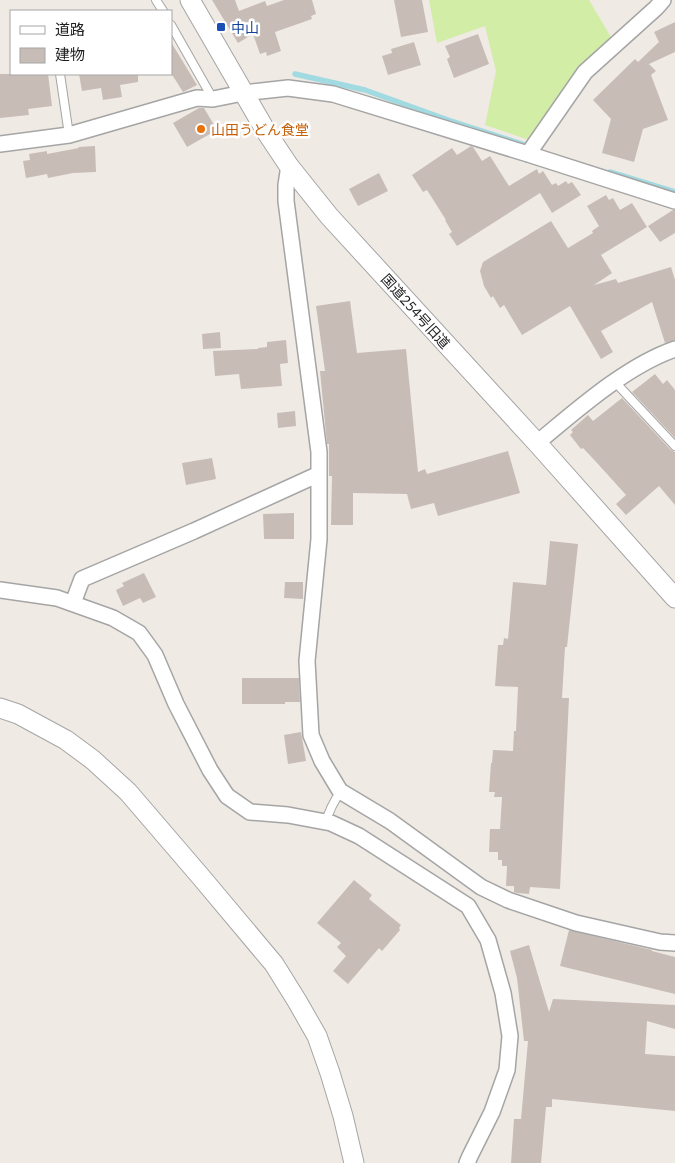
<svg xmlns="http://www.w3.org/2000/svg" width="675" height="1163" viewBox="0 0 675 1163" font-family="Lato,'Noto Sans JP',sans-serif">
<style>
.grass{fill:#d2eda6}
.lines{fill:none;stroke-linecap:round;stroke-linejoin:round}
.stream{stroke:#a1dae1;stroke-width:5.5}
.building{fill:#c8bcb7}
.service-casing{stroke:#a5a5a5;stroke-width:10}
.minor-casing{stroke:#a5a5a5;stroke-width:18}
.tertiary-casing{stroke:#a5a5a5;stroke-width:21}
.service{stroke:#fff;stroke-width:8}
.minor{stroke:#fff;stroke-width:15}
.tertiary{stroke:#fff;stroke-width:19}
.transit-dot{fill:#1a4fb4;stroke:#fff;stroke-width:2}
.food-dot{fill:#e8710a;stroke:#fff;stroke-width:2}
.labels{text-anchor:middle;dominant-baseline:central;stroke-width:5;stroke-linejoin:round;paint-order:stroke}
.transit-label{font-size:14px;fill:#164399;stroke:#fff;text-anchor:start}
.food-label{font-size:14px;fill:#c56008;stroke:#fff;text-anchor:start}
.street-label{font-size:14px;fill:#1e1e1e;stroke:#fff}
</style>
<rect width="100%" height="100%" fill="#f0eae4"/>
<path class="grass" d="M429,0H589L611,37L598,51L579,67L529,140L485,125L496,71L485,26L437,43Z"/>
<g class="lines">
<path class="stream" d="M295,74L365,90L448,120L525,145
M610,172L675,192"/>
</g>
<path class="building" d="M212,0H235L239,11L265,1L267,6L284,0H312L316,14L311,16L312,19L275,32L281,51L267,56L266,52L260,54L253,34L238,43Z
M394,0H422L428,32L401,37Z
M675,22V52L649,64L656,71L651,75L668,120L643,129L634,162L602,153L611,119L593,100L635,59L638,62L659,42L654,32Z
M478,34L489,64L454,78L447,59L450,57L445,46Z
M171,42L197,85L183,92L171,73Z
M414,42L421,65L388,75L382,56L392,53L391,49Z
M0,74H48L52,106L28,109L29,115L0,118Z
M79,74H138V82L120,85L122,97L103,100L101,88L82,91Z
M199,108H204L217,130L187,147L173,123Z
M95,146L96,172L73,173L48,178L47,174L26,178L23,161L30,160L29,154L47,151V154L79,148L78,147Z
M471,146L473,147L482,161L490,156L509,186L537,169L539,174L543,171L552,185L556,183L558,186L566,181L568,184L572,182L581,195L552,213L540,193L457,246L449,234L452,232L445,220H446L427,190L423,192L412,175L452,148L457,155Z
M379,173L388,191L358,206L349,189Z
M606,195L609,200L613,198L620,210L632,203L647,227L601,255L612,273L594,285L616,279L618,283L671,267L675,280V340L665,343L652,302L601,331L613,352L601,359L570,306L522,335L504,305L500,308L493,296L491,298L484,286L480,271L483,262L551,221L568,248L593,233L592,231L599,226L587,206Z
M673,210H675V233L660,242L648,226Z
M350,301L357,353L406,349L418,472L425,469L427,474L508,451L520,493L438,516L434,503L411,509L407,494L353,493V525H331L332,476H329V444H327L320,371H325L316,306Z
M220,332L221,348L203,349L202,334Z
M286,340L288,363L280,364L282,386L241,389L239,374L215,376L213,351L258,349V348L267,347V342Z
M655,374L663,384L667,380L675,390V438L632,392Z
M622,398L671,450L675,452V505L659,486L626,515L616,504L626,495L598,464L583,448L581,449L570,435L573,432L571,430L588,415L593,421Z
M295,411L296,426L278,428L277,413Z
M212,458L216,479L186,485L182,463Z
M294,513V539H264L263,514Z
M550,541L578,544L567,647H565L562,698H569L560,889L530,887L529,894L517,893L514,892V886H506L507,866H502V860H498V852H489L490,829H500L502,797H494L495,792H489L491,763H492L493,750L513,751L514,731H516L518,687L495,686L498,645H503L504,638L508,639L513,582L546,585Z
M144,573L156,597L143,603L140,598L123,606L116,590L124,586L122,583Z
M285,582H303V599L284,598Z
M242,678H299L300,702H285V704H242Z
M301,732L306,761L288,764L284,735Z
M354,880L372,895L369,899L401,925L399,928L400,930L382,951L379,948L348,984L333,971L346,956L337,947L341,943L317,923Z
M569,930L652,950V951L675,957V994L560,966Z
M529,945L549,1012L553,999L675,1005V1029L647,1021L645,1054L675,1056V1111L552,1099V1107H546L541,1163H511L514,1119H521L528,1041H524L517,978L510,951Z"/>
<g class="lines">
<defs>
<path id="service" d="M156,0L163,11
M171,25L213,99
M60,74L69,135
M615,382L675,446
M326,822C329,810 334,801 341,791"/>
<path id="minor" d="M0,144L69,135L197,98L213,99L243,93L288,88L333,94L528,154L675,201
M528,154L585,72L656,8L663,0
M289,166L286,185V201L319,452V539L307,661L311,735L322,761L340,791L390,821L481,887L508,900L576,923L660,942L675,943
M537,443C577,410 626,366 675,349
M0,590L57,598L113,618L139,633L155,655L176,704L210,770L227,796L250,812L288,815L331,823L359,836L468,906L488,940L503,993L510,1036L507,1070L492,1112L470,1156L467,1163
M73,603L82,579L194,531L319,474"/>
<path id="tertiary" d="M190,0L267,133L289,166L329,216L537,443L675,598
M0,708L18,714L66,740L93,760L128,792L201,877L274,964L297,1001L317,1036L330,1073L343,1116L354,1163"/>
</defs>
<use href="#service" class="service-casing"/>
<use href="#minor" class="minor-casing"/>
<use href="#tertiary" class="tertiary-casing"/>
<use href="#service" class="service"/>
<use href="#minor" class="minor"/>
<use href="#tertiary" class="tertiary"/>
</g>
<rect class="transit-dot" x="216" y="22" width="10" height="10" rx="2.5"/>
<circle class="food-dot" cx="201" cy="129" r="5"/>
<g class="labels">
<g class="transit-label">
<text x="231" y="27">中山</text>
</g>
<g class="food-label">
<text x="211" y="129">山田うどん食堂</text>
</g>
<g class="street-label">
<text transform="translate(416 311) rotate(48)">国道254号旧道</text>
</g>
</g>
<rect x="10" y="10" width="162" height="65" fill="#ffffff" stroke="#a5a5a5"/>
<rect x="20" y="26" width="25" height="8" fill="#ffffff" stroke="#a5a5a5"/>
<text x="55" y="35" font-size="15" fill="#1e1e1e">道路</text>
<rect x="20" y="48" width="25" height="15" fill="#c8bcb7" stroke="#a5a5a5"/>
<text x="55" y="60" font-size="15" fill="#1e1e1e">建物</text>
</svg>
